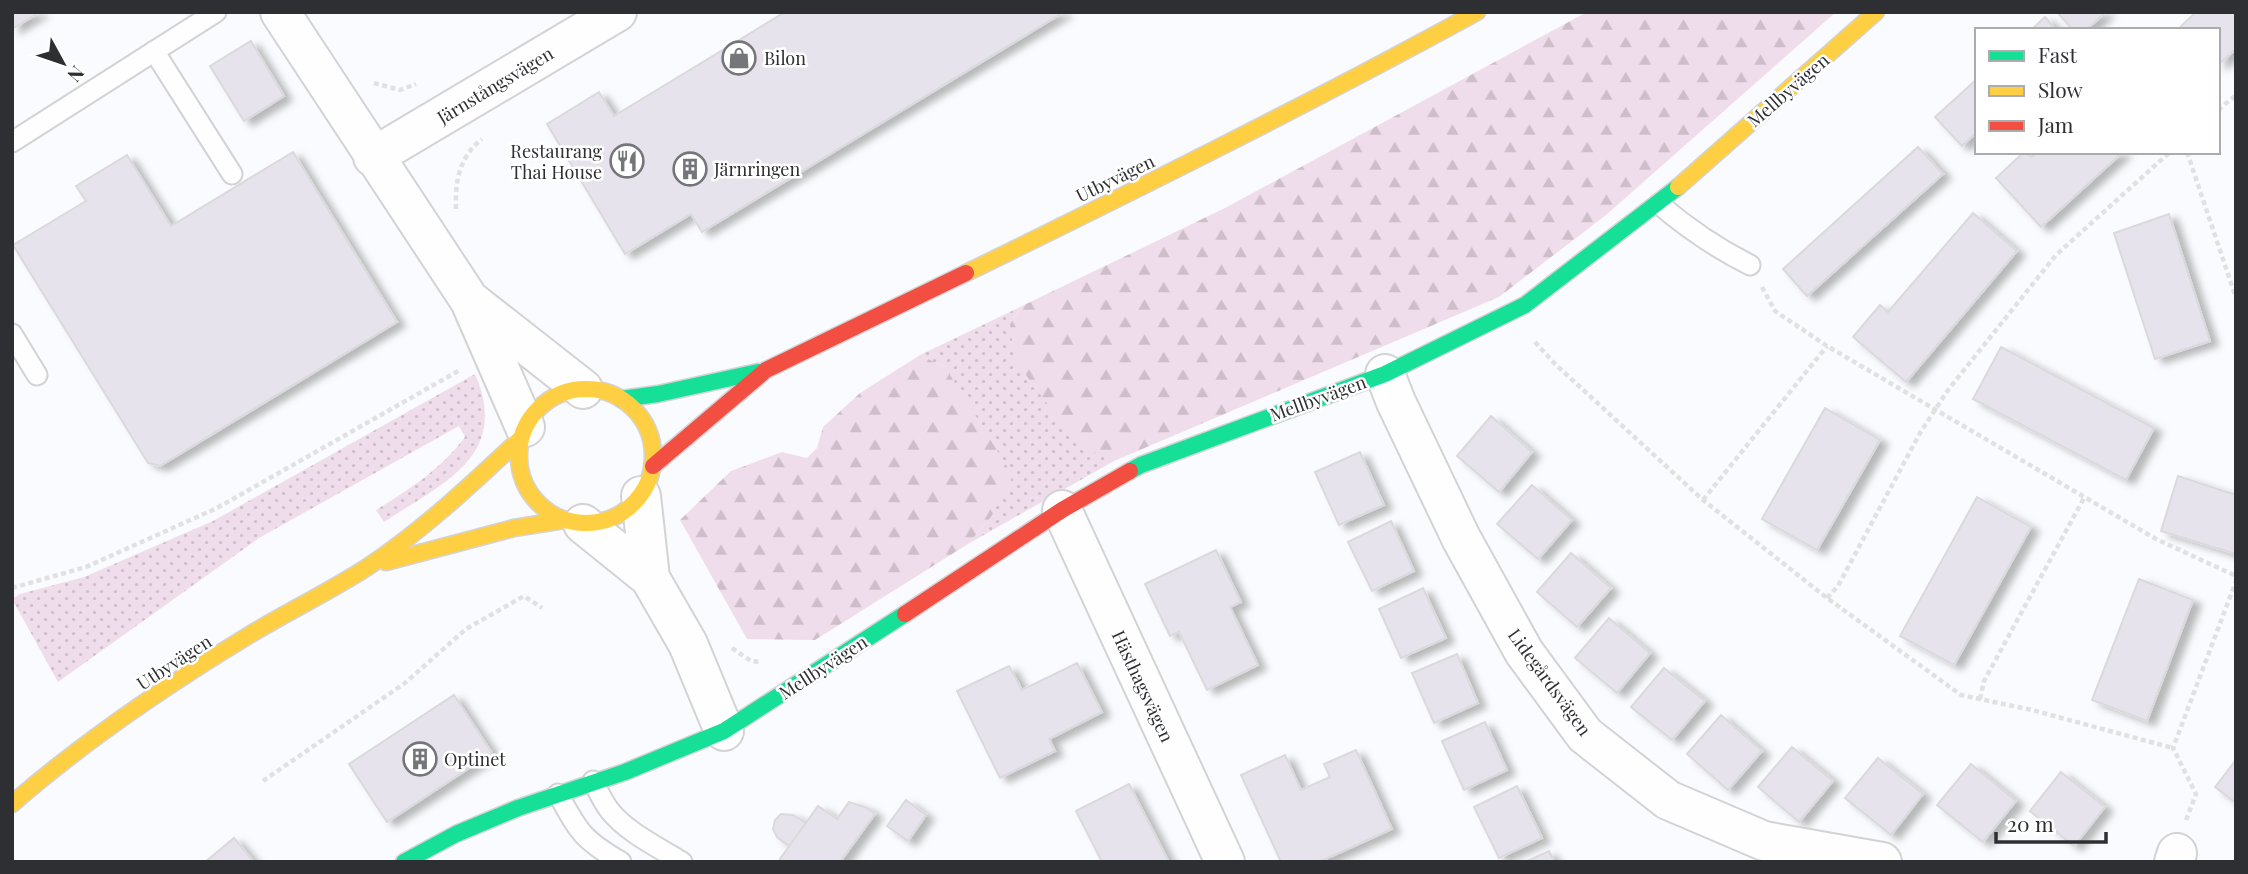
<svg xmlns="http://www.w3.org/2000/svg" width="2248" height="874" viewBox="0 0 2248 874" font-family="'Playfair Display',serif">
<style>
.grass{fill:url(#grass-dots)}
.forest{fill:url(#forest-firs)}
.building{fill:#e6e3ec;stroke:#dad9dc;stroke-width:2;filter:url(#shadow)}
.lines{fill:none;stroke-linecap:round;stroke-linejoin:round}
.lane-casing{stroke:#d3d3d6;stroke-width:23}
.street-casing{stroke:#d3d3d6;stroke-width:42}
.fast-casing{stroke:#d3d3d6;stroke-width:19}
.slow-casing{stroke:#d3d3d6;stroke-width:19}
.jam-casing{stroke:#d3d3d6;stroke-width:19}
.path{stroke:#e0e1e1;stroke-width:4.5;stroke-dasharray:5 3.5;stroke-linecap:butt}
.lane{stroke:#fefeff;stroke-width:19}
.street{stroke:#fefeff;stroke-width:38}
.fast{stroke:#16e098;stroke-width:16}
.slow{stroke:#ffcf43;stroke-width:16}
.jam{stroke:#f24e42;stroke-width:16}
.labels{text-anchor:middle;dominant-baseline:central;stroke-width:5;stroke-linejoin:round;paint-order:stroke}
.poi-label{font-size:18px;fill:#2e2f32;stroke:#fff;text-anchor:start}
.street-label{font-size:18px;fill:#2e2f32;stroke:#fff}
</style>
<defs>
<pattern id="grass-dots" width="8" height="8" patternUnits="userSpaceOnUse" patternTransform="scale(1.75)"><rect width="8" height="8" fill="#f0ddeb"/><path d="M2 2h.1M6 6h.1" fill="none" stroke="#cebeca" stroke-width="1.8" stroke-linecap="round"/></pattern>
<pattern id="forest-firs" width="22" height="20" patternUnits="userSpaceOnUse" patternTransform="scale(1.75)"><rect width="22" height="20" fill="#f0ddeb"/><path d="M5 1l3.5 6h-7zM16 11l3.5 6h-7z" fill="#cebeca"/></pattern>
<filter id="shadow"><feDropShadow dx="8" dy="4.5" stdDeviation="3.5" flood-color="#0004"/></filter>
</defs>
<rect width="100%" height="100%" fill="#fafbfe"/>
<path class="grass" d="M1022,306L1010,324L1114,461L968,544L991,517L945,367L920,355Z
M475,374C511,457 442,483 384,522L376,510C410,489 441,469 465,437L459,426L259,538L58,682L12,599L20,594L84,577L213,521Z"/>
<path class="forest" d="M1587,12H1836L1606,215L1499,297L1114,461L1078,445L1014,359L1010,324L1022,306L1225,208Z
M920,355L945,367L1013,476L991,517L968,544L815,640L747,639L680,520L731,471L782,452L807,458L817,448L823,427L860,393Z"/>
<path class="building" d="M12,12H40L12,29Z
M785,12H1064L702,232L691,214L625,254L547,124L599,92L614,116Z
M2057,12H2106L2086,30H2073Z
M2196,12H2236V49L2218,65V30H2177Z
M2045,17L2056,30H2031Z
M251,41L284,96L244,121L210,66Z
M1977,79V132L1962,146L1935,117Z
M1918,147L1943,174L1807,296L1783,269Z
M293,152L397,322L160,466L148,463L13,245L86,201L76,186L127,155L171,226Z
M2024,152L2032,157L2037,152H2123L2041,227L1996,178Z
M1973,213L2017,251L1906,382L1853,337L1880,305L1888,312Z
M2169,214L2210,341L2155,359L2114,233Z
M2001,347L2154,428L2126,480L1973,399Z
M1825,408L1880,440L1817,550L1762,519Z
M1491,416L1532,452L1499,492L1457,456Z
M1360,452L1384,505L1339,525L1315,472Z
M2178,476L2236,495V554L2161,531Z
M1532,485L1572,520L1538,559L1497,524Z
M1977,497L2031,527L1954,665L1900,636Z
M1391,521L1414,571L1372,591L1348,542Z
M1216,550L1241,602L1230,607L1258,665L1207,690L1179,632L1170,636L1145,584Z
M1571,553L1611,588L1577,627L1537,592Z
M2139,579L2193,600L2147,721L2092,700Z
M1423,588L1446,638L1401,658L1379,609Z
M1609,618L1650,653L1617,693L1575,658Z
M1457,654L1478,703L1434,723L1412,673Z
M1077,663L1102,712L1049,739L1055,751L1000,778L957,691L1009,666L1022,690Z
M1664,668L1705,701L1672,740L1631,707Z
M454,695L492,753L387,822L349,764Z
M1721,715L1762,751L1728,790L1687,754Z
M1485,722L1507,770L1464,790L1442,741Z
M1792,747L1833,781L1799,822L1758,787Z
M1356,750L1392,829L1319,862H1281L1241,775L1285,755L1301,790L1330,777L1324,764Z
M1878,758L1923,794L1891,835L1845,798Z
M2236,760V803L2215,787Z
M1971,764L2016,801L1983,842L1937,805Z
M2061,772L2105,807L2074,846L2030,811Z
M1129,784L1169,862H1102L1076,811Z
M1517,786L1542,838L1499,858L1474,807Z
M906,800L926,815L908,841L887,826Z
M849,802L867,808L875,814L840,862H783L780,859L818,806L837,819Z
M781,814L793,815L806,823L789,846L777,837L773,829L775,820Z
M234,838L254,862H205Z
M1549,851L1554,862H1525Z"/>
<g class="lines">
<defs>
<path id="lane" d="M154,51L232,174
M12,142L216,12
M1659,204C1687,228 1716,248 1750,265
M12,334L37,375
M593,781C598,791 603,802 610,811C628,833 658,847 682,862
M558,794C579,832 582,839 621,862"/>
<path id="street" d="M280,12L470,301L525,427
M373,157L617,12
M472,302L583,389
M1385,374L1396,402L1461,538L1524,652L1585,735L1668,800L1764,841L1882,862
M641,496L650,578
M1062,510L1225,862
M583,524L650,578L688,644L724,731
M2174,862L2177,853"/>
<path id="fast" d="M621,399L658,394L758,372
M1130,471L1141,465L1385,374L1525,305L1678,187
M404,862L456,834L518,808L625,772L724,731L905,614"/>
<path id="slow" d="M1678,187L1876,12
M966,273C1138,189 1309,104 1477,12
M519 456a67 67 0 1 1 134 0a67 67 0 1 1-134 0Z
M386,562L514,528L564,520
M12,804C84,741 164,687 246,637C285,613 327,593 366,568C422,531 472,484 521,438"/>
<path id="jam" d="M653,466L766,370L966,273
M905,614L1062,510L1130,471"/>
</defs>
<use href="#lane" class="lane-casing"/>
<use href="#street" class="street-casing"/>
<use href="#fast" class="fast-casing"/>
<use href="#slow" class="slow-casing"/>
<use href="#jam" class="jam-casing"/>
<path class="path" d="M374,83L400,90L416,84
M2218,110L2236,95
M2187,152L2236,298
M456,209C455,182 459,157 482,139
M1762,287L1775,311L1827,346L2156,539L2236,576
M1535,342L1555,364L1703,500L1827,598L1961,695L2032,710L2173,748
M1703,500L1827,346
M12,588L86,567L217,508L460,370
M1827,598L1838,586L1920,433L1948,390L2056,255L2170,152
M732,648L751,661L761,662
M1980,699L1984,681L2084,498
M263,781L405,683L466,629L524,596L542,608
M2186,820L2196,794L2173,748L2236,581"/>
<use href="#lane" class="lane"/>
<use href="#street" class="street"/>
<use href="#fast" class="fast"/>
<use href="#slow" class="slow"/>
<use href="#jam" class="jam"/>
</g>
<defs>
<symbol id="shop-ring" viewBox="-11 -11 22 22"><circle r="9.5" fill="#fff" stroke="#757679" stroke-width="1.5"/><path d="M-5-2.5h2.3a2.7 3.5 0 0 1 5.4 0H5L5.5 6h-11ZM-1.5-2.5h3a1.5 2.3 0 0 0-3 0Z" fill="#757679"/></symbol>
<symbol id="restaurant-ring" viewBox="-11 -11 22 22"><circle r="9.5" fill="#fff" stroke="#757679" stroke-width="1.5"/><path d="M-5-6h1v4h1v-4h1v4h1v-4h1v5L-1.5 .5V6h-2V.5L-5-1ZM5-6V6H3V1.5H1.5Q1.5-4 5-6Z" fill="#757679"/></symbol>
<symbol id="building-ring" viewBox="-11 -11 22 22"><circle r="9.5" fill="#fff" stroke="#757679" stroke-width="1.5"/><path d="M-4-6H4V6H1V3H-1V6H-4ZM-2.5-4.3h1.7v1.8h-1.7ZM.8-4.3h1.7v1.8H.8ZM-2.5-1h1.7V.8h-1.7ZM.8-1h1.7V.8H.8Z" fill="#757679"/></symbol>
</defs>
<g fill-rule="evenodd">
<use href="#shop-ring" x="720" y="39" width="38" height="38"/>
<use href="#restaurant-ring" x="608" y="142" width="38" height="38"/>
<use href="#building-ring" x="671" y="150" width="38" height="38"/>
<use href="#building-ring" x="401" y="740" width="38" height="38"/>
</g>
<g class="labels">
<g class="poi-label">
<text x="764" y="58">Bilon</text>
<text x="602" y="151" text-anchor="end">Restaurang<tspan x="602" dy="21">Thai House</tspan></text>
<text x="714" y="169">Järnringen</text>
<text x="444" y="759">Optinet</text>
</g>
<g class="street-label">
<text transform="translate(495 85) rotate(-31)">Järnstångsvägen</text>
<text transform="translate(1788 90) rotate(-41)">Mellbyvägen</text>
<text transform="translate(1115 178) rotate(-26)">Utbyvägen</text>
<text transform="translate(1318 398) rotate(-20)">Mellbyvägen</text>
<text transform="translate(174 662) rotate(-33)">Utbyvägen</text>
<text transform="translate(823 667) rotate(-33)">Mellbyvägen</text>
<text transform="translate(1550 682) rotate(54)">Lidegårdsvägen</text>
<text transform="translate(1143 686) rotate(65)">Hästhagsvägen</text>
</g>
</g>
<rect width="2248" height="874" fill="none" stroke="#2e2f32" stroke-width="28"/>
<rect x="1975" y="28" width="245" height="126" fill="#ffffff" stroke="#abacad" stroke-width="2"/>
<rect x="1989" y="51" width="35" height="10" fill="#16e098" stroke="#abacad" stroke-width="2"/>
<text x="2038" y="63" font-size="21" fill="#2e2f32">Fast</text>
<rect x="1989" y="86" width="35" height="10" fill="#ffcf43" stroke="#abacad" stroke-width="2"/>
<text x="2038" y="98" font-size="21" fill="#2e2f32">Slow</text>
<rect x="1989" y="121" width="35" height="10" fill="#f24e42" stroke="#abacad" stroke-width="2"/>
<text x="2038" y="133" font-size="21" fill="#2e2f32">Jam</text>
<g transform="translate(63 63) rotate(130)" stroke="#ffffff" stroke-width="5" paint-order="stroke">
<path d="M0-5L12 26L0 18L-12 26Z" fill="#2e2f32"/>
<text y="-10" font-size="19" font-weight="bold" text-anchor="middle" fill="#2e2f32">N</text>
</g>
<path d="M1996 832v10h110v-10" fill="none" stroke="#2e2f32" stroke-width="3.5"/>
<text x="2007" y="832" font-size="21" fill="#2e2f32" stroke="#ffffff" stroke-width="5" paint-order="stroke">20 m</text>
</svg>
